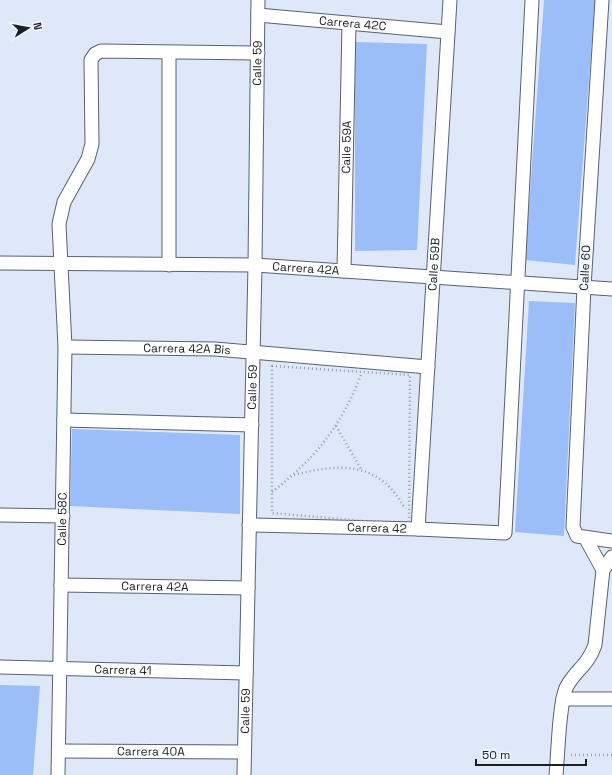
<svg xmlns="http://www.w3.org/2000/svg" width="612" height="775" viewBox="0 0 612 775" font-family="'Space Grotesk',sans-serif">
<style>
.green{fill:#9bbef8}
.lines{fill:none;stroke-linecap:round;stroke-linejoin:round}
.minor-casing{stroke:#59616e;stroke-width:15}
.path{stroke:#969da9;stroke-width:2.5;stroke-dasharray:1 3;stroke-linecap:butt}
.minor{stroke:#fff;stroke-width:13}
.labels{text-anchor:middle;dominant-baseline:central;stroke-width:3;stroke-linejoin:round;paint-order:stroke}
.street-label{font-size:12px;fill:#1b1e23;stroke:#f0f5ff}
</style>
<rect width="100%" height="100%" fill="#dfe8f8"/>
<path class="green" d="M544,0H595L575,265L525,260Z
M355,42L427,44L417,250L355,251Z
M529,301L575,303L564,536L515,532Z
M72,429L240,435V514L70,506Z
M0,685L40,686L33,775H0Z"/>
<g class="lines">
<defs>
<g id="minor">
<path d="M602,0L584,287L573,527L577,536L612,541"/>
<path id="s1" d="M258,15L448,32"/>
<path id="s2" d="M0,263L255,265L612,289"/>
<path d="M169,265V53"/>
<path id="s3" d="M344,271L349,23"/>
<path id="s4" d="M65,347L215,349L428,367"/>
<path d="M64,420L252,425"/>
<path d="M0,515L63,516"/>
<path id="s5" d="M249,525L418,529L505,533L532,0"/>
<path id="s6" d="M418,529L450,0"/>
<path d="M586,539L603,570"/>
<path id="s7" d="M61,585L248,588"/>
<path id="s8" d="M0,667L246,673"/>
<path d="M563,699H612"/>
<path id="s9" d="M59,751L244,752"/>
<path id="s10" d="M58,775L65,347L59,224L64,202L88,159L92,144L91,60L95,54L101,51L258,53"/>
<path id="s11" d="M244,775L255,265L258,0"/>
<path d="M556,775C558,756 559,700 567,686C576,670 588,665 595,645L603,570L612,557"/>
</g>
</defs>
<use href="#minor" class="minor-casing"/>
<path class="path" d="M272,366L410,375L409,525L272,513Z
M336,426L361,469
M294,475C340,463 380,461 405,509
M272,492C316,458 341,426 361,375
M571,755H612"/>
<use href="#minor" class="minor"/>
</g>
<g class="labels">
<g class="street-label">
<text stroke="none"><textPath href="#s1" startOffset="95">Carrera 42C</textPath></text>
<text stroke="none"><textPath href="#s11" startOffset="712">Calle 59</textPath></text>
<text stroke="none"><textPath href="#s3" startOffset="124">Calle 59A</textPath></text>
<text stroke="none"><textPath href="#s6" startOffset="265">Calle 59B</textPath></text>
<text stroke="none"><textPath href="#s2" startOffset="306">Carrera 42A</textPath></text>
<text transform="translate(585 268) rotate(-87)">Calle 60</text>
<text stroke="none"><textPath href="#s4" startOffset="122">Carrera 42A Bis</textPath></text>
<text stroke="none"><textPath href="#s11" startOffset="388">Calle 59</textPath></text>
<text stroke="none"><textPath href="#s10" startOffset="256">Calle 58C</textPath></text>
<text stroke="none"><textPath href="#s5" startOffset="128">Carrera 42</textPath></text>
<text stroke="none"><textPath href="#s7" startOffset="94">Carrera 42A</textPath></text>
<text stroke="none"><textPath href="#s8" startOffset="123">Carrera 41</textPath></text>
<text stroke="none"><textPath href="#s11" startOffset="64">Calle 59</textPath></text>
<text stroke="none"><textPath href="#s9" startOffset="92">Carrera 40A</textPath></text>
</g>
</g>
<g transform="translate(28 28) rotate(79)" stroke="#f0f5ff" stroke-width="3" paint-order="stroke">
<path d="M0-3L7 15L0 10L-7 15Z" fill="#1b1e23"/>
<text y="-6" font-size="11" font-weight="bold" text-anchor="middle" fill="#1b1e23">N</text>
</g>
<path d="M476 759v6h110v-6" fill="none" stroke="#1b1e23" stroke-width="2"/>
<text x="482" y="759" font-size="12" fill="#1b1e23" stroke="#f0f5ff" stroke-width="3" paint-order="stroke">50 m</text>
</svg>
